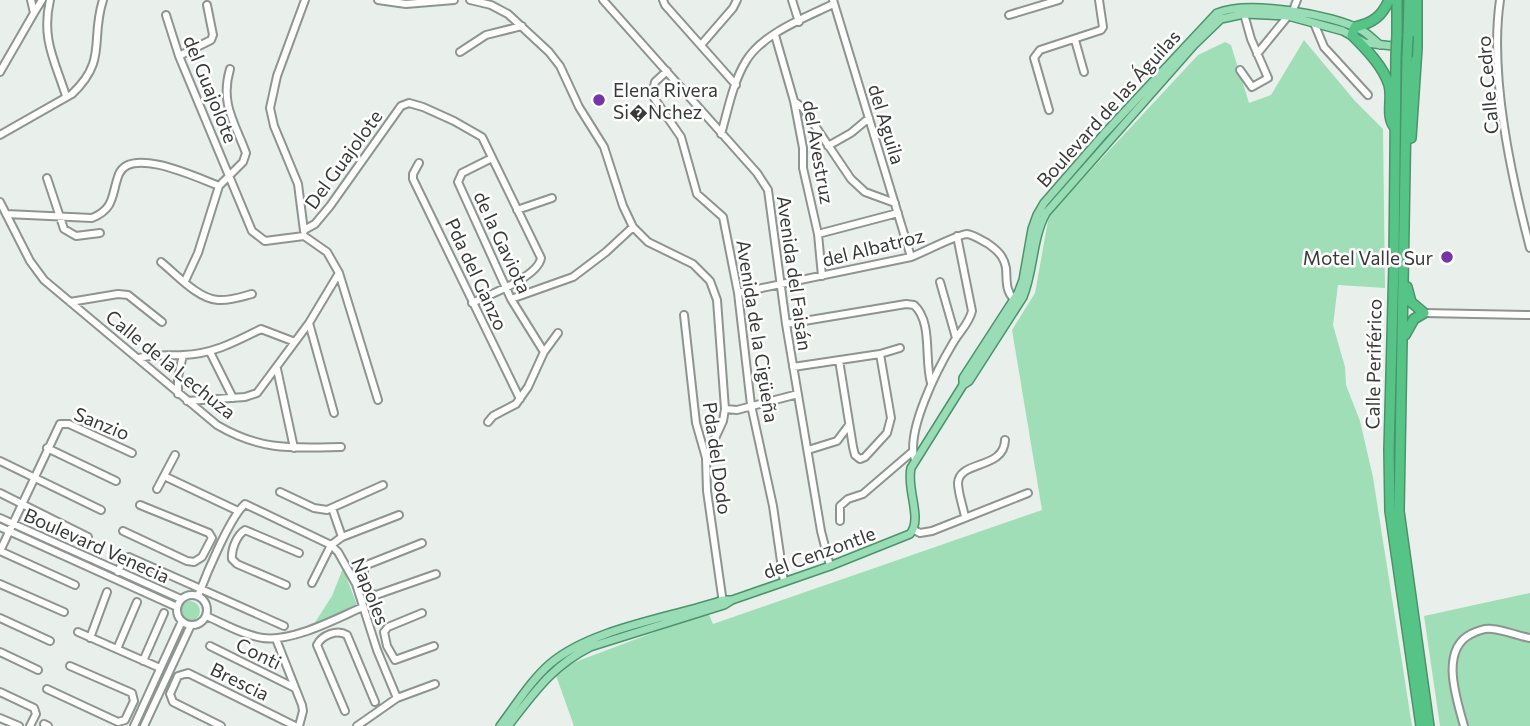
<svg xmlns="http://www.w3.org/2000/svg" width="1530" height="726" viewBox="0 0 1530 726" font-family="Commissioner,sans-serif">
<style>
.green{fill:#a0deb7}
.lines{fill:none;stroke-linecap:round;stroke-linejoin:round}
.minor-casing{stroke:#8e9490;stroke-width:10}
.major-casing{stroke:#4b946b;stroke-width:10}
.highway-casing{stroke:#4b946b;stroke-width:12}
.minor{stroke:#fff;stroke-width:6}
.major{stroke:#99dcb6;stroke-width:7}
.highway{stroke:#55c486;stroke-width:9}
.highway-bridge-casing{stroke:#4b946b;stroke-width:12;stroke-linecap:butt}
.highway-bridge{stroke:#55c486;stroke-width:9}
.poi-dot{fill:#7534a8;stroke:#fff;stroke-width:2.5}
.labels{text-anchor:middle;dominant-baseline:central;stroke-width:5;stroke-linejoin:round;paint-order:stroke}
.street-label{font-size:19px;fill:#383a39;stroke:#fff}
.poi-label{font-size:19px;fill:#383a39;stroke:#fff;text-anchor:start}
</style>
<rect width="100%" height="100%" fill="#e9f0eb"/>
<path class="green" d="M1304,40L1355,101L1383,129L1385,288L1338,285L1333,325L1345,367L1346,385L1360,421L1373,477L1412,726H574L554,670L708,612L713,624L1042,510L1012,330L1035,293L1049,215L1198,55L1225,42L1231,45L1249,103L1271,95Z
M343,568L357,605L314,624L332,596Z
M1530,593V726H1440L1424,616Z
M180 611a10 10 0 1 1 20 0a10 10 0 1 1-20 0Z"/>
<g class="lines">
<defs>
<path id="minor" d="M50,0C41,39 55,61 66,96
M378,0L406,4L454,0
M470,0L491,5L508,14L549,52L560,66L579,107L604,147L623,206L633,227L648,242L693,264L710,281L717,300L725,409L723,421L706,458
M603,0L757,173L768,190L786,324L821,531L830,566
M663,0L665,5L736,85
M792,0L799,22
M833,0L911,257
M1500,0C1489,75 1511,175 1530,248
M34,13L42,0
M166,15L179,56L252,231L265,241L304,236
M1009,15L1059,0
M1314,23L1324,47L1368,95
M775,35L794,101L803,148V168L818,234L822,276
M1075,40L1084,72
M701,45L733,8L737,0
M460,52L486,35L522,26
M1257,54L1293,10L1297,0
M179,56L211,40L213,35L207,5
M1240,70L1252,87L1268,78L1251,39L1244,14
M667,71L655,82L652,95L681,137L697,194L723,217L738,293L751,405L773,506L784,582
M0,72L34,13L31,0
M794,101L803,108L851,179L865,192L895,203
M1049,110L1034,58L1040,50L1101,30L1103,27L1099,0
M721,134C728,110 733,82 746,61C763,33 805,18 833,4
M0,135L72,94C108,60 90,40 103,0
M828,146L851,133L869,118
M492,158L462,173L458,182L511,299L544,352
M419,163L413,174V179L520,399
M47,178L64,229L76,236L100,233
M0,202L30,261L44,280L217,425C261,451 292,448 341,447
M517,210L552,198
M6,214L92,218C116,208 111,194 119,174C131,146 198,178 219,186
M304,230L315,224L330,206L401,106L409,103L423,107L454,121L482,137L541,258C538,277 489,295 472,303
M304,231L298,184L274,126L270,108L277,76L305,0
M818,234L898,213
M304,236L327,252L339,273L378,400
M161,262C176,274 198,299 218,300C230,301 241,297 252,294
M185,281L198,253L219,186L243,162L246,153C234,121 220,103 230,69
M940,282L956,338
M738,293L911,257C922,253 958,234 967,234C974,235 981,240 987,243C997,250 1004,256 1006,268C1007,279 1005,291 1014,299
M511,299L573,277L606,252L633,227
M70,302L118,294L128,295L162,322
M1424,313L1530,315
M684,315L696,423L706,458L707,491L723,603
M309,323L334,413
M786,324L906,304L914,305C933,322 924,359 931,383
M210,352L233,398
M139,358C154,354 168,356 183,355C213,354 235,342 261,329L295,342
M839,360L853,447L855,455L860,459L865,457L887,433L891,418L880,354
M793,367L880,354L900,348
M277,369L294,448
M178,394V377L183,355
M187,401L245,397L257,393L309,323L339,273
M725,409L737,410L798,394
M488,422L493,416L516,404L528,387L544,352L558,333
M47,448L116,481
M808,450L837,441L849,425
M915,460C905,432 938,368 953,343C959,332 969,324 972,311L957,236
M0,461L101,510
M164,476L238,511
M157,489L175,455
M280,492L314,508L327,510L383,485
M0,493L88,537
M332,508L342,537
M965,517C963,506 958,493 958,483C959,460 1004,470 1005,440
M0,518L181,599
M840,521V506L848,499L863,494L912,452
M0,527L177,607
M914,530L920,533L932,531L1028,493
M123,531L187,561L194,562L202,557L212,538L209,533L140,505
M422,543L364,566V581L371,594L376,595L436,574
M0,551L60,424H69L132,453
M0,551L75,585
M118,572L124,559L129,557L284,626
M312,583L331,545L342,537L399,515
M0,584L64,612
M286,585L237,564L232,559C231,549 237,535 245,530L299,553
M177 610a15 15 0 1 1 30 0a15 15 0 1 1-30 0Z
M198,596C206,575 230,517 245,504L331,545L338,552L356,584L377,650L397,698
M422,613L388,627L384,632L387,646L395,660L434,646
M206,616C225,624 243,635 263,638C293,642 335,619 363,607
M0,618L50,641
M78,632L160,668
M90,638L107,592
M276,639L302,705L303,711L299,726
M210,646L295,688
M117,649L137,602
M0,652L38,670
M143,661L164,613
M47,689L118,722L125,720L134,701L132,693L70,666
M0,692L34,708L36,714L30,726
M345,711L317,645C322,635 337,629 347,635L375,702
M0,718L19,726
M44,724L48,726
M134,726L182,621
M144,726L191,625
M221,726L173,702L170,694L178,676L188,673L295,726
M357,726L397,698L435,684
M1464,726C1457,700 1439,650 1471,634C1477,631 1486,628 1492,629C1505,630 1517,636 1530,638"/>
<path id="major" d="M963,385L969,381L1023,297C1034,270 1032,239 1046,213L1194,45L1221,19L1244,14L1288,16L1343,31L1365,43L1412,48
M500,726C516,705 531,680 551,663C593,628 670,618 723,600H731
M508,726C534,693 552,666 590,647L724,605L732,600L830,566L910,534C923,519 906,489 911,468L963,385V378L1018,293L1023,280L1032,229L1037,215L1044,203L1104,134L1217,13C1248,0 1333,14 1363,31C1369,35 1374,40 1380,45"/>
<path id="highway" d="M1389,0C1382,16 1373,23 1355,27L1352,35C1366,49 1383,66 1389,85C1393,99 1385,116 1395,128
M1397,35V0
M1408,36L1409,0
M1396,56L1394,263L1389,450L1390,511L1421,726
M1407,57L1399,511L1429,726
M1411,138L1417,48V0
M1405,335L1414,319L1424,313L1411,302L1407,287"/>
</defs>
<use href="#minor" class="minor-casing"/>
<use href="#major" class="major-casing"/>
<use href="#highway" class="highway-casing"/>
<use href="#minor" class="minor"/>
<use href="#major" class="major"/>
<use href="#highway" class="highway"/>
<defs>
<path id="highway-bridge" d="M1396,56L1397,35
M1407,57L1408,36"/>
</defs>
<use href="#highway-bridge" class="highway-bridge-casing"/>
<use href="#highway-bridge" class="highway-bridge"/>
</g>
<g class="poi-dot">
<circle cx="599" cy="100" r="7"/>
<circle cx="1447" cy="257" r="7"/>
</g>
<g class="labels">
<g class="street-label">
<text transform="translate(1487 85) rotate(-95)">Calle Cedro</text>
<text transform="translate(211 89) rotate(68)">del Guajolote</text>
<text transform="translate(1108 108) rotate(-48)">Boulevard de las Águilas</text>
<text transform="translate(887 124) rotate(73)">del Aguila</text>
<text transform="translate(819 152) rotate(80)">del Avestruz</text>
<text transform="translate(343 159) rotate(-54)">Del Guajolote</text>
<text transform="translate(503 242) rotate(65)">de la Gaviota</text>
<text transform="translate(873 247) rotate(-14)">del Albatroz</text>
<text transform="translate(795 273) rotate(82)">Avenida del Faisán</text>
<text transform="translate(477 274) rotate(65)">Pda del Ganzo</text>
<text transform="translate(758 331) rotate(81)">Avenida de la Cigüeña</text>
<text transform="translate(171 364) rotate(39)">Calle de la Lechuza</text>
<text transform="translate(1373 364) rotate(-89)">Calle Periférico</text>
<text transform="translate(102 423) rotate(22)">Sanzio</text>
<text transform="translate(718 458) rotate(82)">Pda del Dodo</text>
<text transform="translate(97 545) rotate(24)">Boulevard Venecia</text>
<text transform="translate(819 552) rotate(-20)">del Cenzontle</text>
<text transform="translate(371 591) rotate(68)">Napoles</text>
<text transform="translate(259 653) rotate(26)">Conti</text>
<text transform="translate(240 681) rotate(26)">Brescia</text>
</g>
<g class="poi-label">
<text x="613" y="89">Elena Rivera<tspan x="613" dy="22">Si�Nchez</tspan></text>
<text x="1433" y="257" text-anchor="end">Motel Valle Sur</text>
</g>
</g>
</svg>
